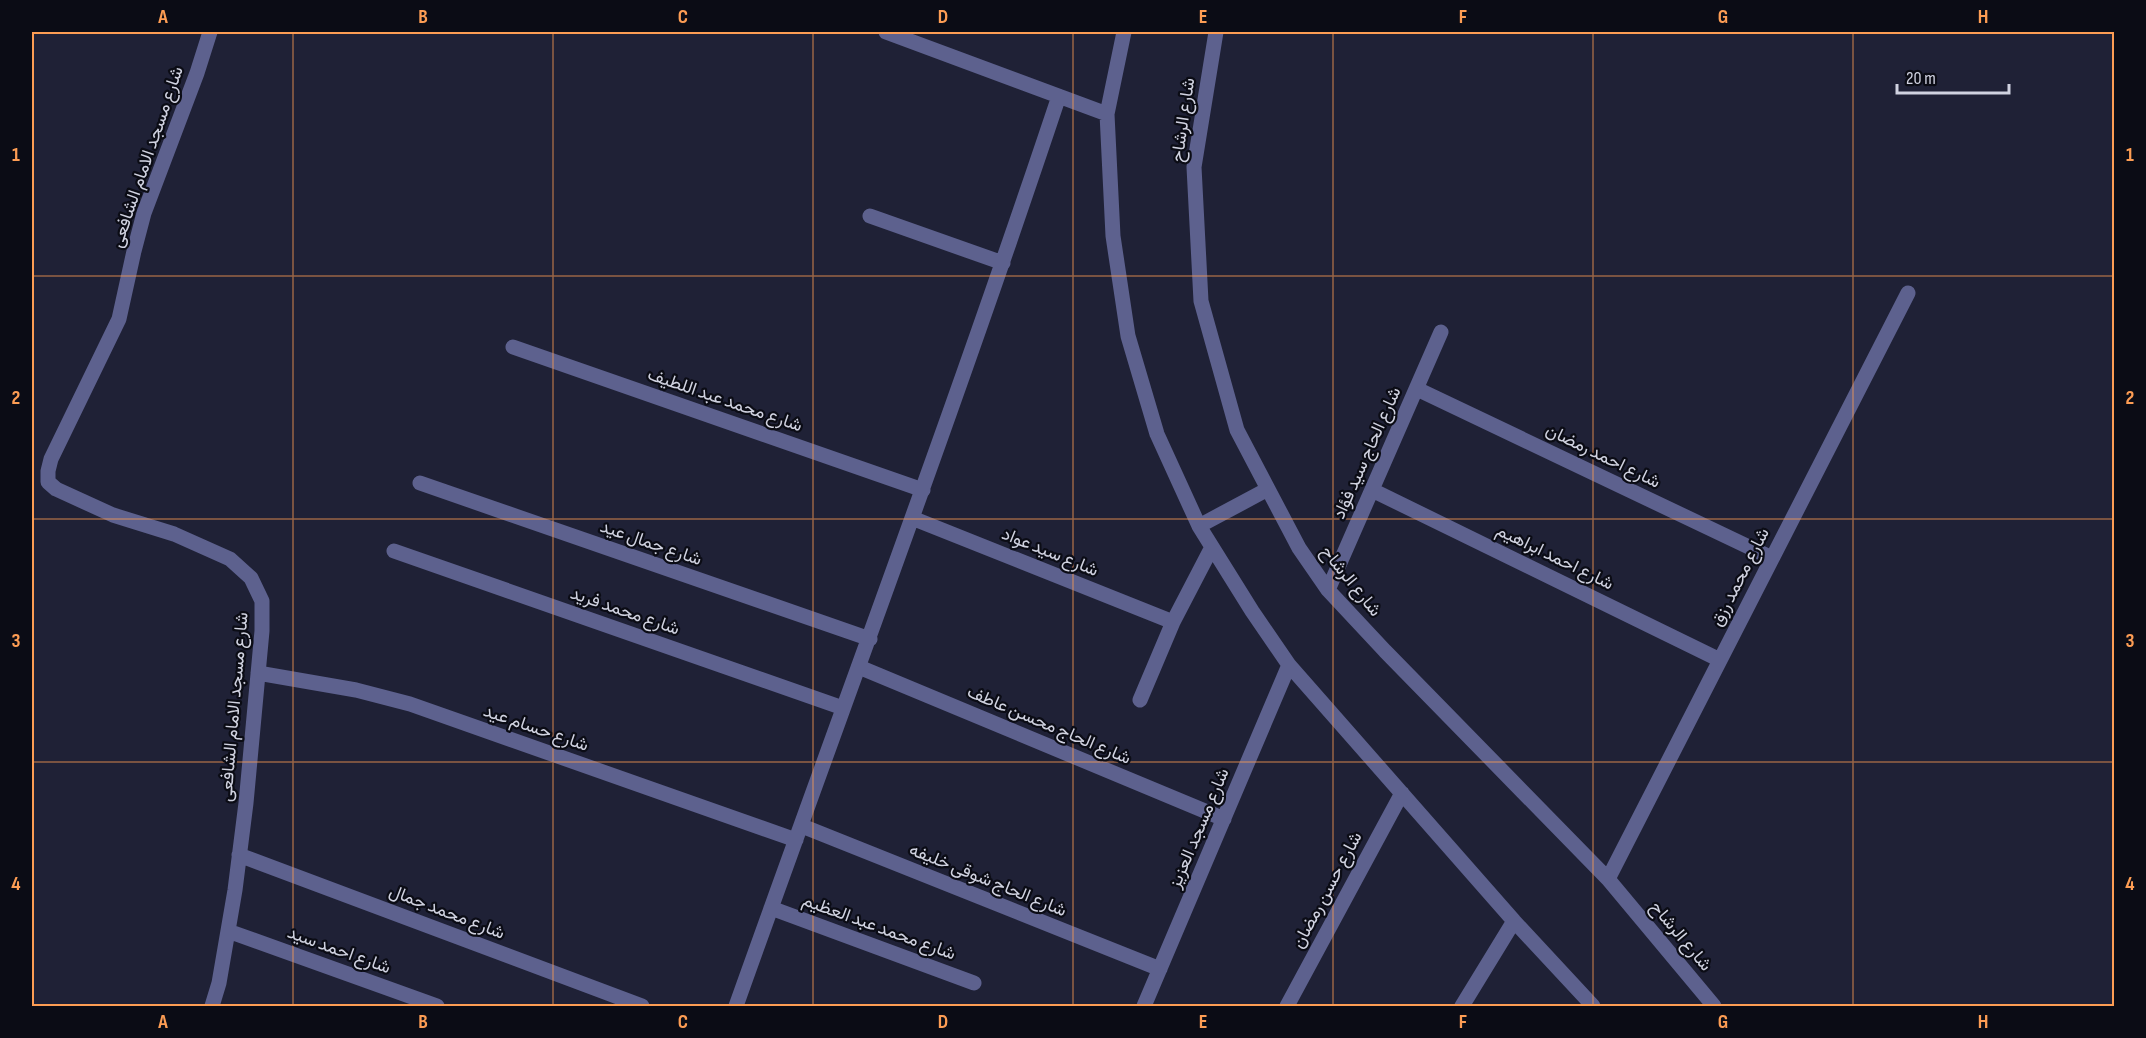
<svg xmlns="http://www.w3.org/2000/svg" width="2146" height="1038" viewBox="0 0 2146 1038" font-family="'Sofia Sans Condensed',Vazirmatn,sans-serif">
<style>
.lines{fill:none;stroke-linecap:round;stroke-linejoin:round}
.minor{stroke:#5d618e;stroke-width:15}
.grid{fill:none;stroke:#fd9d54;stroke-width:1.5;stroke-opacity:0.55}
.labels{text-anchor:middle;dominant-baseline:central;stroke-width:4.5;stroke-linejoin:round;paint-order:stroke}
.street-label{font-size:18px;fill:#d0d2e0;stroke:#0b0c15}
.neatline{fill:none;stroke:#fd9d54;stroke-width:2}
.grid-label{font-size:20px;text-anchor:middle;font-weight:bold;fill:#fd9d54}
</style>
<rect width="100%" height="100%" fill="#1f2136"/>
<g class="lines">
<path class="minor" d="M210,32L197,73L144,213L134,251L119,319L51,459L48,471V482L56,489L113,515L174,534L230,559L251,578L262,601V631L246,803L235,890L219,983L212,1006
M886,32L1107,114
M1124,32L1107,114L1113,236L1128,336L1157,434L1199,526L1252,611L1289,665L1514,921L1593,1006
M1216,32L1194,167L1201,301L1237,430L1299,548L1328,590L1385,651L1608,879L1714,1006
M870,216L1003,263
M513,347L923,490
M1417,389L1772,558
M420,483L870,639
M1372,490L1720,660
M912,518L1173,622
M1199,526L1268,489
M394,551L843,708
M1328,590L1441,332
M859,667L1224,819
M258,673L356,690L410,704L796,840
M1140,700L1173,622L1212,547
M802,826L1160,969
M239,855L642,1006
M1608,879L1908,293
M771,908L974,983
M228,931L437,1006
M736,1006C844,703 957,402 1059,96
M1144,1006L1289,665
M1287,1006L1402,793
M1462,1006L1514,921"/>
</g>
<path class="grid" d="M293,32V1006M553,32V1006M813,32V1006M1073,32V1006M1333,32V1006M1593,32V1006M1853,32V1006M32,276H2114M32,519H2114M32,762H2114"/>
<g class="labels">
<g class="street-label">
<text transform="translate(1183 120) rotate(-82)">شارع الرشاح</text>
<text transform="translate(147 157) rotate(-71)">شارع مسجد الامام الشافعى</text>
<text transform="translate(725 400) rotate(19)">شارع محمد عبد اللطيف</text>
<text transform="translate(1367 453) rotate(-66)">شارع الحاج سيد فؤاد</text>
<text transform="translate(1603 456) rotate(26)">شارع احمد رمضان</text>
<text transform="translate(651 543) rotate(19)">شارع جمال عيد</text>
<text transform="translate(1050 552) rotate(22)">شارع سيد عواد</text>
<text transform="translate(1555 557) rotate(26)">شارع احمد ابراهيم</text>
<text transform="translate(1740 577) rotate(-63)">شارع محمد رزق</text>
<text transform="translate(1351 581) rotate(51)">شارع الرشاح</text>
<text transform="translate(625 611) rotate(19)">شارع محمد فريد</text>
<text transform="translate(234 707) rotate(-85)">شارع مسجد الامام الشافعى</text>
<text transform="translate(1049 725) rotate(23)">شارع الحاج محسن عاطف</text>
<text transform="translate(536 728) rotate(19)">شارع حسام عيد</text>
<text transform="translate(1199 828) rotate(-67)">شارع مسجد العزيز</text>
<text transform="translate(988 880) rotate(22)">شارع الحاج شوقى خليفه</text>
<text transform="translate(1327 890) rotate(-62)">شارع حسن رمضان</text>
<text transform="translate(447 912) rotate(21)">شارع محمد جمال</text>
<text transform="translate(879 927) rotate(20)">شارع محمد عبد العظيم</text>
<text transform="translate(1681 936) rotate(50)">شارع الرشاح</text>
<text transform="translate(339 950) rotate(20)">شارع احمد سيد</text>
</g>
</g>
<rect width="2146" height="1038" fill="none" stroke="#0b0c15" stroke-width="66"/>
<path d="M1897 84v9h112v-9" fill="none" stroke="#d0d2e0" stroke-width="3"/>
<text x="1906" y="84" font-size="18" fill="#d0d2e0" stroke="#0b0c15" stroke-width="4.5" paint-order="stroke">20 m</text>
<rect x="33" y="33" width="2080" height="972" class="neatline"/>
<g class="grid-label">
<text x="163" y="23">A</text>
<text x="423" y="23">B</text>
<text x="683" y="23">C</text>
<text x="943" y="23">D</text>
<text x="1203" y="23">E</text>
<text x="1463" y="23">F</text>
<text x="1723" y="23">G</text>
<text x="1983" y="23">H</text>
<text x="16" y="161">1</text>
<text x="2130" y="161">1</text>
<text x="16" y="404">2</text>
<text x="2130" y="404">2</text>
<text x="16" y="647">3</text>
<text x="2130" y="647">3</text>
<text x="16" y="890">4</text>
<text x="2130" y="890">4</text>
<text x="163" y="1028">A</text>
<text x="423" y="1028">B</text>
<text x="683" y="1028">C</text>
<text x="943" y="1028">D</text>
<text x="1203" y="1028">E</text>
<text x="1463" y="1028">F</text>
<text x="1723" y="1028">G</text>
<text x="1983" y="1028">H</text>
</g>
</svg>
